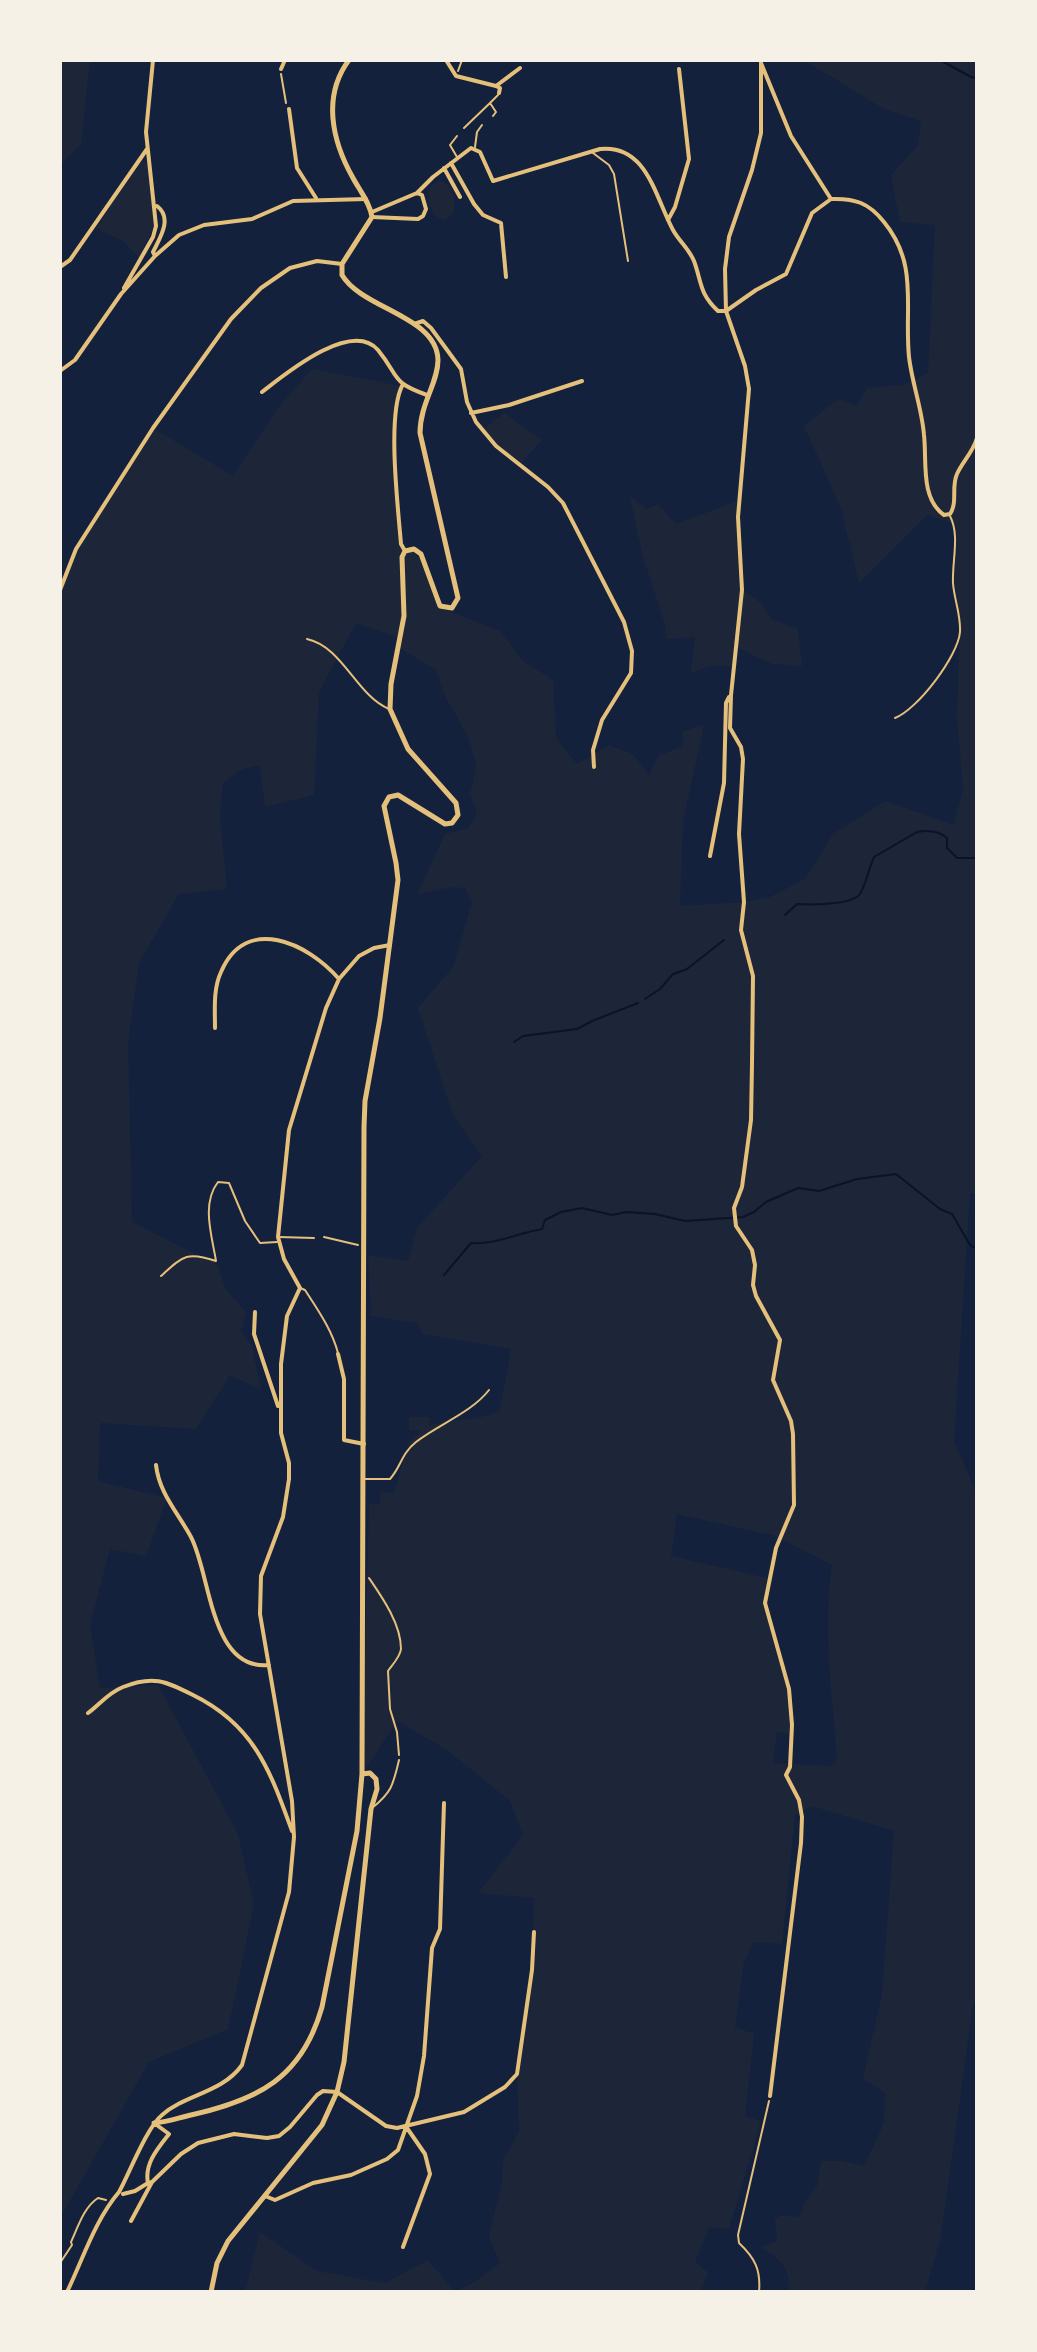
<svg xmlns="http://www.w3.org/2000/svg" width="1037" height="2352" viewBox="0 0 1037 2352" font-family="'Titillium Web',sans-serif">
<style>
.green{fill:#1d2539;fill-rule:evenodd}
.lines{fill:none;stroke-linecap:round;stroke-linejoin:round}
.stream{stroke:#0b132b;stroke-width:2}
.path{stroke:#e5c07b;stroke-width:2}
.service{stroke:#e5c07b;stroke-width:2}
.minor{stroke:#e5c07b;stroke-width:4}
.tertiary{stroke:#e5c07b;stroke-width:5}
</style>
<rect width="100%" height="100%" fill="#14213d"/>
<path class="green" d="M60,60H90L81,144L60,165Z
M804,60H977V1194L970,1193L954,1440L977,1495V1996L973,2005L941,2236L925,2292H789C791,2268 780,2259 761,2247L777,2241L775,2218L783,2215L800,2217L804,2203L817,2186L821,2161H842L864,2166L884,2123L885,2093L863,2079L882,1994L894,1831L812,1806L795,1815L782,1944L754,1942L744,1962L735,2027L754,2034L745,2116L761,2121L729,2229L709,2227L695,2262L708,2272L701,2292H245L260,2232L317,2271L385,2283L428,2260L455,2292L476,2281L500,2263L489,2236L502,2182L503,2159L519,2132L517,2074L532,1970L534,1898L478,1893L523,1835L510,1801L447,1750L397,1721L362,1774L369,1504H380V1492L394,1493L409,1442L421,1431L409,1430V1417H429V1426C453,1417 477,1423 500,1410L511,1349L422,1334L417,1323L371,1316L368,1255L408,1261L417,1228L482,1156L453,1115L418,1008L453,967L472,902L465,888L453,887L417,894L445,834L469,828L477,813L470,794L476,765L469,739L444,694L436,670L395,645L399,638L356,623L319,692L314,795L265,807L260,765L242,769L223,783L220,815L227,889L179,894L139,963L128,1043L132,1222L197,1255L216,1261L225,1288L246,1312L241,1331L252,1346L261,1390L230,1375L196,1429L100,1423L98,1481L167,1498L146,1556L110,1549L90,1625L100,1688L158,1685L238,1834L254,1905L228,2029L149,2062L60,2218V590L76,549L153,428L233,476L277,409L312,369L402,386C387,435 398,493 401,544L405,550H418L444,609L500,631L523,661L553,680L556,738L577,764L609,745L633,754L649,775L658,756L683,746V731L704,725L683,822L680,906L744,902L770,897L805,879L833,834L885,801L954,825L963,789L957,717L960,628L953,584L955,524L927,515L859,583L841,508L804,426L838,399L857,406L867,388L904,385L928,373L935,225L900,222L891,175L918,145L921,121L884,109ZM677,1514L775,1536L832,1565C822,1629 833,1696 837,1760L831,1766L773,1763L777,1732L792,1734L789,1689L765,1603L772,1579L671,1556Z
M140,160L148,162L154,225L139,258L123,241L96,228Z
M439,180C454,184 456,201 453,214L444,220C430,216 426,201 430,187Z
M504,413L542,440L519,465L496,446L482,430Z
M630,496L647,509L658,504L676,524L740,500L742,590L760,602L771,619L798,629L802,666L772,664L738,648L736,666H709L691,673L695,637L667,639L663,618L642,554Z"/>
<g class="lines">
<path class="stream" d="M940,60L971,77L977,78
M785,915L797,904C810,905 852,905 860,894C866,884 869,868 874,857L917,832C927,830 939,831 947,838V848L957,858H977
M645,999L660,989L673,974L687,969L724,940
M514,1042L523,1036L577,1029L592,1021L638,1003
M444,1275L471,1243C495,1245 518,1233 542,1229L545,1220L561,1212L582,1208L612,1215L626,1212L655,1214L685,1221L743,1217L754,1212L766,1202L798,1188L819,1191L857,1179L896,1174L940,1209L952,1214L970,1245L977,1249"/>
<path class="path" d="M458,71L462,60
M281,74L286,103
M324,1237L358,1245
M369,1578C382,1597 401,1624 401,1649C400,1657 393,1664 388,1671L390,1709L397,1732L399,1755
M60,2263L72,2245L71,2242C78,2227 84,2207 98,2198L106,2200
M759,2292C761,2270 755,2258 739,2243L738,2235L769,2101"/>
<path class="service" d="M493,116L496,112L490,103L498,95
M464,128L490,103
M457,136L450,145L457,157
M475,147L477,132L482,125
M593,153L609,165L614,174L628,261
M307,639C343,647 356,695 389,709
M895,718C918,709 958,656 960,632C961,615 954,599 953,583C952,561 960,535 950,516
M279,1237L314,1238
M161,1276C183,1256 187,1251 216,1261C212,1236 201,1204 218,1182L229,1183L245,1221L260,1243L277,1242
M300,1288L305,1290C318,1310 332,1330 338,1353
M365,1479H390C401,1467 401,1454 416,1442C439,1424 471,1413 489,1390
M372,1808C392,1792 393,1785 399,1760"/>
<path class="minor" d="M446,60L456,76L496,86
M761,60V133L752,170L729,237L725,269L726,311L745,366L749,389L738,517L742,590L731,695L730,728L741,747L743,759L739,834L744,902L741,930L753,976L752,1064L751,1120L742,1187L734,1208L736,1226L752,1250L755,1265L753,1285L756,1296L780,1340L773,1380L791,1421L793,1434L794,1505L776,1548L765,1603L789,1689L792,1725L790,1767L786,1775L799,1800L802,1817L801,1843L770,2096
M761,63L791,136L831,199
M281,69L285,60
M496,86L520,68
M496,86L500,88L499,93
M289,109L297,168L316,198
M451,163L474,204L483,215L501,223L506,277
M444,168L460,197
M417,193L433,177L471,148L480,152L493,181L600,149C647,144 655,197 673,230C679,241 689,249 694,261C702,283 699,293 718,311H726
M831,199C855,198 869,203 884,222C919,265 904,306 909,357C912,383 922,409 924,435C927,461 920,498 944,515L950,514C958,502 951,487 957,474C963,461 973,452 977,438
M372,212L417,193L422,195L426,209L423,216L418,219L372,217
M668,220L675,207L689,159L679,69
M155,256L153,252C160,238 173,218 157,206
M60,267L70,260L147,149
M124,288L153,237L156,226L146,132L153,60
M726,311L756,290L786,274L812,213L831,199
M414,324L423,321L431,328L461,369L467,402L476,422L496,446L548,487L563,503L624,622L632,651L631,673L602,720L593,750L594,767
M60,371L75,360L121,294L155,256L179,235L204,225L252,219L293,201L366,199
M402,386C387,416 398,507 401,544L405,551
M262,392C284,375 351,319 378,350C400,377 390,382 427,395
M471,413L509,405L582,381
M60,590L76,549L153,428L231,319L261,288L290,268L317,261L342,264
M710,856L724,783L726,703L729,697
M215,1028C215,1010 213,989 221,972C246,914 308,943 339,979
M255,1312L254,1334L278,1406
M338,1354L344,1379V1440L364,1444
M156,1465C159,1493 178,1513 191,1537C211,1575 210,1671 269,1665
M88,1713C100,1704 108,1693 123,1687C153,1675 165,1681 193,1695C254,1725 270,1770 292,1831
M154,2123L169,2134C158,2148 144,2164 148,2183L152,2182L181,2154L198,2143L234,2134L267,2138L279,2136L290,2127L317,2095L323,2091L337,2092L386,2126L397,2128L464,2112L505,2087L517,2074L532,1970L534,1932
M123,2194L135,2191L148,2183
M265,2196L275,2200L313,2183L351,2175L387,2159L398,2150L417,2096L424,2056L432,1948L440,1929L444,1803
M131,2221L152,2182
M403,2247L430,2174L425,2154L407,2128
M67,2292C83,2259 95,2220 119,2192C129,2174 147,2127 162,2115C186,2094 222,2093 242,2065L289,1892L294,1837L292,1801L260,1614L261,1576L283,1517L289,1479V1463L281,1433V1364L287,1316L300,1288L284,1259L278,1237L289,1130L326,1008L339,979L359,956L374,948L390,945"/>
<path class="tertiary" d="M154,2123C168,2122 178,2118 191,2115C258,2100 302,2078 322,2007L357,1831L362,1774L364,1127L365,1101L380,1018L398,880L396,863L384,806L389,797L398,795L445,824L452,823L458,815L456,803L408,749L390,709L391,684L404,616L402,557L405,551L414,549L421,554L440,606L452,608L458,598L420,433C420,404 438,383 438,360C437,316 362,309 342,275V264L372,217C370,203 360,191 353,178C332,141 322,96 349,60
M211,2292L217,2263L228,2241L322,2125L337,2092L344,2062L371,1809L377,1789L376,1779L370,1773L362,1774"/>
</g>
<rect width="1037" height="2352" fill="none" stroke="#f6f1e7" stroke-width="124"/>
</svg>
